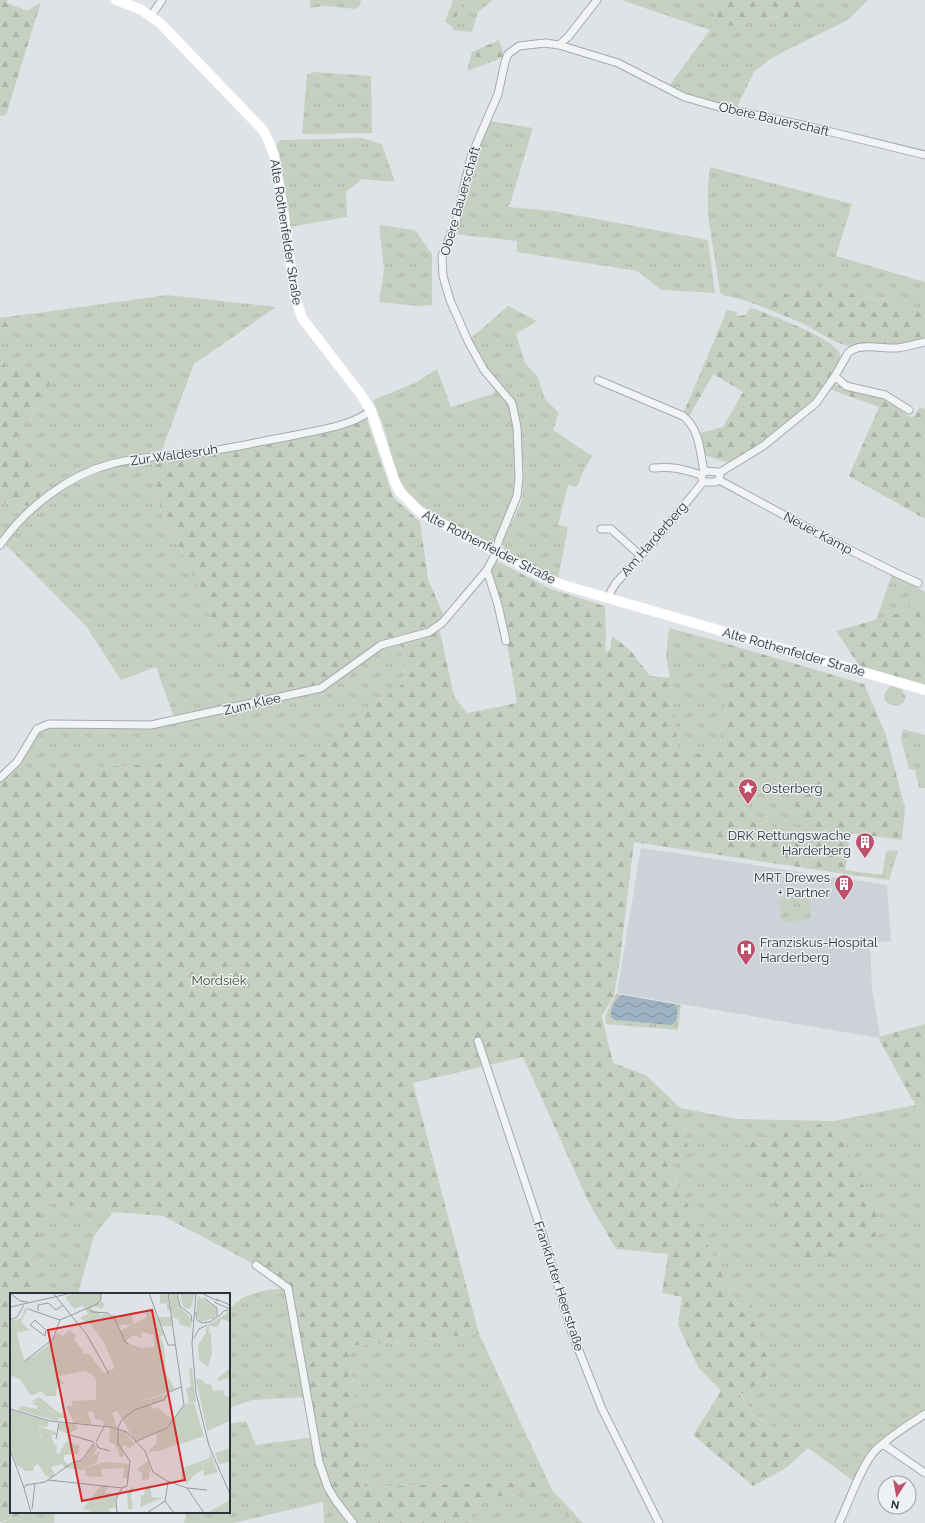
<svg xmlns="http://www.w3.org/2000/svg" width="925" height="1523" viewBox="0 0 925 1523" font-family="Raleway,sans-serif">
<style>
.built{fill:#cdd2d8}
.grass{fill:url(#grass-tufts)}
.forest{fill:url(#forest-firs);fill-rule:evenodd}
.water{fill:url(#water-waves)}
.lines{fill:none;stroke-linecap:round;stroke-linejoin:round}
.street-casing{stroke:#a5aab0;stroke-width:9}
.street{stroke:#f1f3f5;stroke-width:7}
.secondary{stroke:#fff;stroke-width:10}
.labels{text-anchor:middle;dominant-baseline:central;stroke-width:3;stroke-linejoin:round;paint-order:stroke}
.street-label{font-size:13px;fill:#2a323c;stroke:#eef1f4}
.poi-label{font-size:13px;fill:#2a323c;stroke:#eef1f4;text-anchor:start}
.park-label{font-size:13px;fill:#415638;stroke:#eef1f4}
.inset-road{fill:none;stroke:#979ca3;stroke-width:1}
.view{fill:#d62828;fill-opacity:0.15;stroke:#d62828;stroke-width:2}
.inset-edge{fill:none;stroke:#2a323c;stroke-width:2}
</style>
<defs>
<pattern id="grass-tufts" width="24" height="20" patternUnits="userSpaceOnUse"><rect width="24" height="20" fill="#c6d0c1"/><path d="M3 7l-1-3M5 7V3M7 7l1-3M15 17l-1-3M17 17v-4M19 17l1-3" fill="none" stroke="#aab3a7"/></pattern>
<pattern id="forest-firs" width="22" height="20" patternUnits="userSpaceOnUse"><rect width="22" height="20" fill="#c6d0c1"/><path d="M5 1l3.5 6h-7zM16 11l3.5 6h-7z" fill="#aab3a7"/></pattern>
<pattern id="water-waves" width="16" height="10" patternUnits="userSpaceOnUse"><rect width="16" height="10" fill="#9db3c3"/><path d="M0 5q4-4 8 0t8 0" fill="none" stroke="#8092a0"/></pattern>
</defs>
<rect width="100%" height="100%" fill="#dfe3e7"/>
<path class="built" d="M641,848L887,885L891,941L870,943L872,990L880,1036L879,1038L617,993Z"/>
<path class="grass" d="M310,0H361L360,5L356,9L324,6L310,8Z
M463,0H493L478,12L472,32L452,30Z
M621,0H719L710,30L774,17L795,21L820,0H868L848,20L785,51L769,60L754,72L738,105L735,107H729L692,97L669,86L710,30Z
M313,72L371,76L372,133L302,134L307,75Z
M491,121L533,128L510,204L507,207L554,211L708,240L715,293L662,290L637,271L517,252V241L454,234L474,155Z
M362,138L382,144L395,182L362,179L346,192L347,217L290,227L276,152L277,144L280,140Z
M710,167L852,204L836,256L925,282V312L870,298L824,285L750,302L723,295L720,292L708,216V185Z
M379,225L415,230L432,254V305L417,306L379,302L384,270Z
M167,295L276,307L194,364L161,453L113,460L90,468L45,493L16,438L45,399L42,364L8,370L0,357V328L19,327L23,315Z
M508,306L537,321L516,334L525,363L538,377L545,399L559,413L553,430L592,456L582,474L577,487L568,485L558,525L568,527L558,579L506,553L502,544L522,500L524,471L518,433L517,496L492,546C461,529 421,514 402,484C392,469 391,449 385,432C382,421 377,411 373,400L415,383L437,369L451,407L493,394L497,386L469,340Z
M152,461L161,512L193,575L381,645L400,640L405,682L311,755L6,773L37,729L49,724L151,725L175,720L156,667L121,680L86,626L5,544L2,542L0,545V502L28,506L4,539L36,510L54,496L72,485L111,467Z
M892,574L925,592V594L899,613L876,620Z
M669,628L721,642L730,675L719,751L697,754L677,749L670,678L666,656Z
M891,686L901,689L906,697L903,703L898,706L889,704L885,701C883,694 885,691 891,686Z
M903,729L925,735V788H919L915,770L909,769L901,739Z
M770,775L810,822L784,840L766,821L757,825L737,797Z
M890,850L898,851L889,880L845,874V870L882,875L886,852Z
M809,888L811,920L781,922L779,898L794,897L793,889Z
M616,994L681,1005L678,1030L606,1024L605,1016Z
M915,1105L925,1123V1414L874,1453L856,1483L808,1448L753,1415L739,1392H746L771,1371L751,1304H737L669,1166L689,1153L680,1108L738,1119L834,1121Z
M41,1201L113,1212L94,1236L78,1294H31Z
M288,1288L308,1397L252,1400L229,1408V1310C243,1292 266,1290 288,1288Z
M479,1334L548,1481L364,1487L349,1346Z
M246,1421L256,1445L315,1437L353,1523H324L323,1502L234,1523H184L187,1512H229V1424Z
M552,1490L572,1523H470L476,1499Z
M28,1512H55L54,1523H0Z"/>
<path class="forest" d="M0,0H7V3L27,11L41,2L6,115L0,116Z
M453,0H463L453,27L445,22Z
M719,0H820L795,22L774,17L710,30Z
M499,40L504,55L499,59L467,71L472,52Z
M824,285L870,298L925,312V342L898,348L851,347L836,342L802,323L750,302Z
M752,308C768,314 836,339 840,354C841,357 839,360 838,363L814,401L761,444L729,463L704,455L700,433L723,427L743,392L713,374L689,417L683,414L727,310L737,312L736,315L741,316L747,314L749,309Z
M23,315L19,327L0,328V318Z
M0,357L8,370L42,364L53,373L45,399L16,438L45,493L28,506L0,502Z
M833,383L848,390L887,399L910,417L915,416L920,407L925,409V519L849,476L879,407L829,389Z
M367,419L393,497L420,522L428,579L444,616L430,628H439L454,696L467,713L517,703L500,601L490,570L497,561L551,589L605,606L606,636L605,652L610,650L612,636L631,651L650,676L670,678L678,749L697,754L719,751L730,675L721,642L864,684L886,735L905,808L902,840L850,833L845,874L634,842L619,966L614,996L602,1016L613,1063L646,1075L680,1108L689,1153L669,1166L737,1304L751,1303L771,1371L746,1393H739L753,1415L808,1448L786,1468L753,1486L693,1435L721,1391L698,1367L678,1325L682,1297L662,1293L668,1254L616,1249L589,1203L523,1057L413,1083L479,1334L349,1346L364,1487L548,1481L552,1490L583,1523H572L552,1490L476,1499L470,1523H353L336,1501L319,1462L288,1288L256,1265L163,1216L113,1212L42,1201L31,1294H11V1512H28L0,1522V778L6,773L311,754L405,682L400,640L381,645L321,688L245,706L193,575L161,512L152,461L350,424ZM770,775L810,822L784,840L766,821L757,825L737,797Z
M925,594V685L860,667L836,631L899,613Z
M925,1024V1123L879,1039L881,1036Z
M834,1121L885,1232L805,1267L745,1141Z"/>
<path class="water" d="M623,995L674,1004L678,1008L676,1022L671,1025L615,1020L611,1017C610,1008 615,998 623,995Z"/>
<g class="lines">
<defs>
<path id="street" d="M151,16L162,0
M559,45L618,63L684,97L719,107L811,127L925,155
M835,376L846,386L885,395L909,410
M598,380L683,416C700,429 700,452 704,472
M653,468C672,466 683,469 701,475
M706,471L718,472L720,475L719,480L715,482H703L701,475Z
M719,473L763,446L816,403L835,376L848,353C859,342 882,349 897,348C906,347 916,344 925,342
M719,480L834,542L896,573L918,583
M601,529H611L641,556
M0,545C25,509 68,475 111,464C141,456 173,456 204,452C233,448 262,441 291,436C318,430 348,427 371,411
M487,570L498,605L506,641
M609,599L611,591L616,583L663,531L703,482
M0,778L17,762L37,729L49,724L151,725L321,688L381,645L429,632L442,623L487,570L494,557L499,540L517,496L519,478L517,427L512,403L484,370L468,341L450,300L443,276L442,256L456,222L471,157L498,94L505,62L508,54L519,46L545,43L559,45L568,37L597,0
M478,1041L544,1239L572,1333L602,1409L659,1523
M256,1265L288,1288L319,1462L328,1488L336,1501L353,1523
M883,1444L925,1473
M839,1523C849,1502 859,1471 873,1453C885,1439 910,1424 925,1414"/>
</defs>
<use href="#street" class="street-casing"/>
<use href="#street" class="street"/>
<path class="secondary" d="M116,0L140,9L160,23L263,130L269,142L274,155L283,209L295,297L302,318L362,396L371,411L395,482L400,492L420,512L544,577L563,585L925,690"/>
</g>
<defs>
<symbol id="sight-pin" viewBox="-11 -11 22 30"><path d="M0 17L-7.5 6A9.5 9.5 0 1 1 7.5 6Z" fill="#bf506c" stroke="#eef1f4"/><path d="M0-6L1.8-2.2L6-1.7L2.9 1.2L3.7 5.4L0 3.3L-3.7 5.4L-2.9 1.2L-6-1.7L-1.8-2.2Z" fill="#fff"/></symbol>
<symbol id="building-pin" viewBox="-11 -11 22 30"><path d="M0 17L-7.5 6A9.5 9.5 0 1 1 7.5 6Z" fill="#bf506c" stroke="#eef1f4"/><path d="M-4-6H4V6H1V3H-1V6H-4ZM-2.5-4.3h1.7v1.8h-1.7ZM.8-4.3h1.7v1.8H.8ZM-2.5-1h1.7V.8h-1.7ZM.8-1h1.7V.8H.8Z" fill="#fff"/></symbol>
<symbol id="hospital-pin" viewBox="-11 -11 22 30"><path d="M0 17L-7.5 6A9.5 9.5 0 1 1 7.5 6Z" fill="#bf506c" stroke="#eef1f4"/><path d="M-5-5h3v3.5h4V-5h3V5h-3V1.5h-4V5h-3Z" fill="#fff"/></symbol>
</defs>
<g fill-rule="evenodd">
<use href="#sight-pin" x="737" y="777" width="22" height="30"/>
<use href="#building-pin" x="854" y="831" width="22" height="30"/>
<use href="#building-pin" x="833" y="873" width="22" height="30"/>
<use href="#hospital-pin" x="735" y="938" width="22" height="30"/>
</g>
<g class="labels">
<g class="street-label">
<text transform="translate(774 119) rotate(13)">Obere Bauerschaft</text>
<text transform="translate(460 201) rotate(-74)">Obere Bauerschaft</text>
<text transform="translate(286 232) rotate(81)">Alte Rothenfelder Straße</text>
<text transform="translate(174 455) rotate(-8)">Zur Waldesruh</text>
<text transform="translate(818 533) rotate(28)">Neuer Kamp</text>
<text transform="translate(654 539) rotate(-49)">Am Harderberg</text>
<text transform="translate(489 547) rotate(27)">Alte Rothenfelder Straße</text>
<text transform="translate(794 652) rotate(16)">Alte Rothenfelder Straße</text>
<text transform="translate(252 704) rotate(-13)">Zum Klee</text>
<text transform="translate(559 1286) rotate(72)">Frankfurter Heerstraße</text>
</g>
<g class="poi-label">
<text x="762" y="788">Osterberg</text>
<text x="851" y="835" text-anchor="end">DRK Rettungswache<tspan x="851" dy="15">Harderberg</tspan></text>
<text x="830" y="877" text-anchor="end">MRT Drewes<tspan x="830" dy="15">+ Partner</tspan></text>
<text x="760" y="942">Franziskus-Hospital<tspan x="760" dy="15">Harderberg</tspan></text>
</g>
<g class="park-label">
<text x="219" y="980">Mordsiek</text>
</g>
</g>
<g transform="translate(10 1293)">
<rect width="220" height="220" fill="#dfe3e7"/>
<path d="M66,0H91V8L95,11L92,16L84,13L80,16L90,19L89,30L81,32L77,27L83,25L75,22L78,21L73,12L64,16L55,4ZM15,15H18L11,29L20,37L7,40L10,53L0,54V28L11,25ZM122,19L123,31L117,33L115,31L109,33L101,23L105,21L107,26ZM137,24V28L131,30V45L123,42L115,49L110,38ZM147,24H161L162,33H151ZM102,29L107,44L93,48L82,33ZM196,33L200,35L198,43L189,64L188,52L196,40ZM47,40L62,47L64,57L75,71V78L49,83L39,72L32,74L25,62L37,53ZM158,101L155,107L140,111L143,116L147,114L163,127L174,111L184,110L187,121L148,139L141,127L117,124L115,120L124,110ZM29,104L49,120L55,119L58,125H49L47,128L43,118L32,116V110L27,107L20,110ZM28,133L46,139V142H41L44,151L42,156L35,154ZM160,133L164,139L162,144L170,150L150,158L138,159L146,151L147,140ZM100,135L107,137L106,143L108,137L116,139L125,151L118,156L116,152L112,154L115,160L112,164L108,163L110,161L104,151L99,149ZM220,155V169L209,171L205,160ZM201,167L208,179L194,183L193,171ZM138,168L141,178L134,180L139,179V186L132,187V180L127,176ZM95,169L119,171L118,185H113L114,175L91,176L92,184L75,183L76,177L55,175L59,172L77,174ZM91,192H99L95,200L108,201L105,207L95,208V205L87,211L88,220H78L80,218L73,216ZM140,193L142,204L152,205L130,214L131,203L124,201L134,203L135,194ZM122,194H124L121,203L123,216H118L117,200ZM220,207V215L217,220H197Z" fill="#c6d0c1"/>
<path d="M157,0L160,17H157V10L150,11V2ZM159,0H166L170,14L182,27L181,35L169,31V27L162,24ZM170,0L185,1L181,14L177,16L173,13ZM188,3L207,15L205,25L190,29L186,19ZM143,16L154,42L150,43L154,53L156,80L165,97L124,110L115,120L117,124L133,114L148,139L125,148L107,118L102,120L107,135L94,133L93,128L85,126L83,118L78,119L81,131L64,130L56,113H62V108L86,107V87L83,82L75,78V71L59,51L62,47L53,43L59,37L66,42L64,47L73,57V61H79L94,80L105,75L93,48L107,44L102,29L82,33L70,25L75,22L83,25L82,28H77L81,32L89,30L90,23L96,20L105,26L115,49L131,55L144,54V42L131,39V30L137,28L136,20ZM220,18V29L211,26L208,34L197,33ZM201,39L202,60L198,74L188,66L199,40ZM25,62L32,74L39,72L54,90L47,94L46,103H36L31,98L21,103L10,86L0,82V76ZM57,63L67,76L57,80L49,69ZM179,74L182,75L186,109L179,110L176,96L181,93ZM220,75V85L207,88L208,85ZM186,86L193,87L194,90L201,92L203,98L213,97L215,103L220,104V128L197,138ZM27,107L32,110V116L49,120L47,128L0,115L8,117L11,113L27,116L28,113L22,111ZM184,110L197,154L193,143L166,153L170,150L166,146L161,147L164,139L160,133L186,121ZM0,117L39,128L37,134L28,133L31,145L36,146L35,154L42,155L44,151L48,153L44,156L47,155L46,159L49,161L56,148L70,153L68,161L54,162V168L59,172L74,167L83,151L88,154L84,160L87,161L90,156L87,169L77,174L59,172L55,175L52,171L41,174L45,182L41,185L36,183L28,171L24,173L23,178H16L7,172L0,153ZM50,130L64,131L68,135L59,141L48,137ZM199,158L206,173L200,167L193,170V177L184,182L176,192L175,187L171,188L172,175L200,165ZM95,200V207H105L106,214L97,216L103,220L85,219L86,212L80,210L86,202Z" fill="#c6d0c1"/>
<path d="M10,53L15,69L0,76V54Z" fill="#c6d0c1"/>
<path class="inset-road" d="M0,0L10,8L18,9M43,0L77,42L99,81M139,0L158,52H165M167,0L170,13L181,22L182,28M186,0L182,51L186,100L199,153L220,201M191,0L208,8M206,6L220,12M204,9L220,16M0,14L62,0M18,16L50,27M79,16L82,19L98,20L105,26L115,49L119,51M28,18V12L38,10L46,17L53,12M186,19L187,27L192,30L200,29L207,24V15L194,5M208,24L214,18L220,17M0,27L7,24L14,12M25,27L36,37L35,43L20,32ZM184,45L189,36L197,32M15,68L43,46L50,27L87,11L91,6V0M0,116L40,128L100,134L117,139L135,158L143,179L157,188L177,195L194,220M60,142L84,149M46,146L49,130M86,149L94,134M125,149L157,135L174,112L158,0M86,150L89,155L100,158M0,156L14,195M38,187L112,195M14,195L16,192L35,189L62,170L72,167L84,150M14,195L21,220M177,195L197,197M155,208L164,220M22,216L25,191M107,220L106,206L112,195L117,193L120,168L108,151V134L112,127L124,117L154,107L159,99L171,94M137,220L155,208L158,189"/>
<path class="view" d="M142,17L175,187L72,208L38,37Z"/>
<rect width="220" height="220" class="inset-edge"/>
</g>
<g transform="translate(897 1495) rotate(191)"><circle r="19" fill="#eef1f4" stroke="#a0a5aa"/>
<path d="M0-3L7 15L0 10L-7 15Z" fill="#bf506c"/>
<text y="-6" font-size="11" font-weight="bold" text-anchor="middle" fill="#2a323c">N</text>
</g>
</svg>
